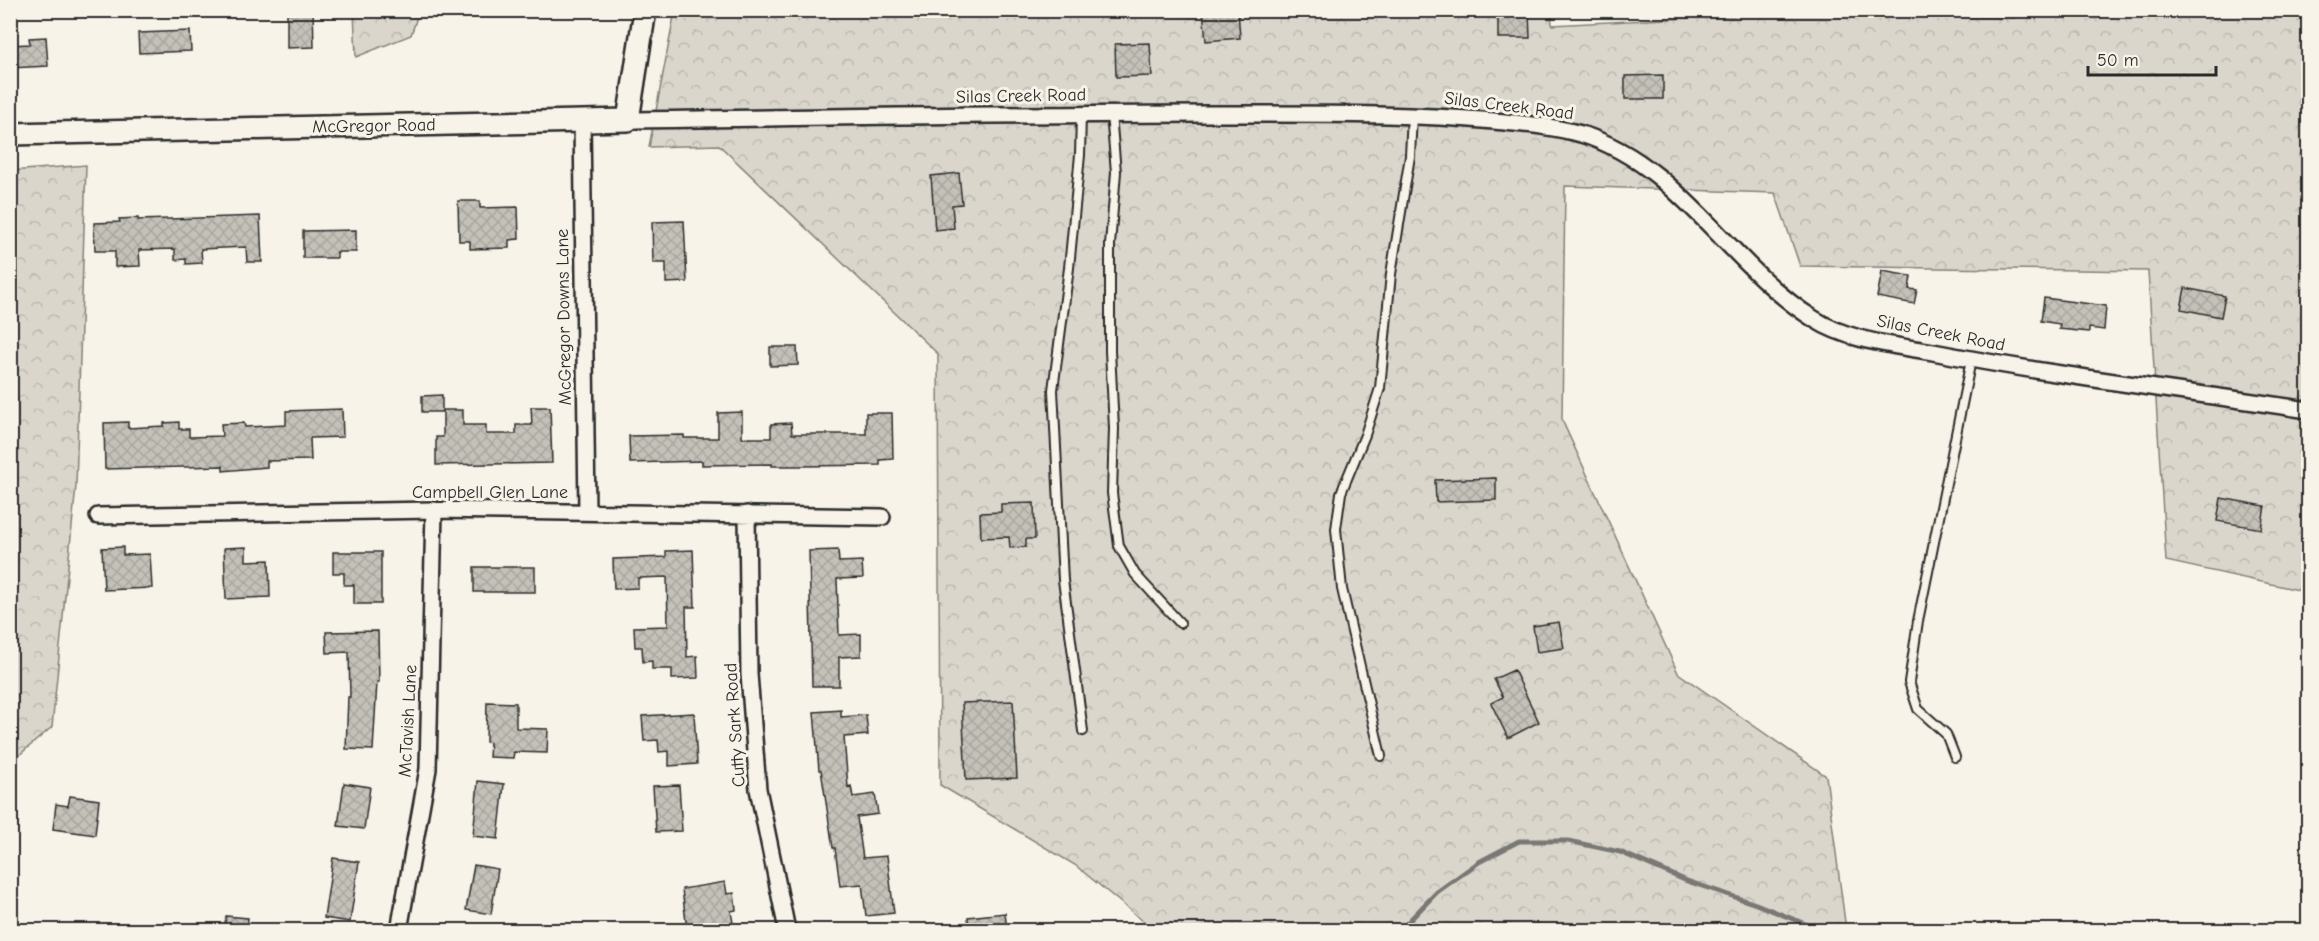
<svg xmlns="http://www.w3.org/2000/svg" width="2319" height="941" viewBox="0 0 2319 941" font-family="'Comic Neue',sans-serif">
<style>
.forest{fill:url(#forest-crowns);stroke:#82807c;stroke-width:1.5}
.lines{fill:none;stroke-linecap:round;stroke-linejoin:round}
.stream{stroke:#7a7874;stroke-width:5}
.building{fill:url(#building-cross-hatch);stroke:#2b2b2b;stroke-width:1.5}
.lane-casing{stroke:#2b2b2b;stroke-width:12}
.street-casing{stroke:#2b2b2b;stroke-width:20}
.secondary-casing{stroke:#2b2b2b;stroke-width:26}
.lane{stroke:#f7f3e8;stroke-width:8}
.street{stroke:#f7f3e8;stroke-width:15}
.secondary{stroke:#f7f3e8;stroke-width:21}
.labels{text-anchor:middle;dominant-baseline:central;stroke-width:6;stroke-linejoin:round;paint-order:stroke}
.street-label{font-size:18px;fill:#2b2b2b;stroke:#f7f3e8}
</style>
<defs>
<pattern id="forest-crowns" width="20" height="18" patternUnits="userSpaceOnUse" patternTransform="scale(1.5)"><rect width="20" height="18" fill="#dad6cc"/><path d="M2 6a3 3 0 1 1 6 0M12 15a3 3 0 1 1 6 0" fill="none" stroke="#bbb8af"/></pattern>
<pattern id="building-cross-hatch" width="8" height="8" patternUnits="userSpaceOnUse" patternTransform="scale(1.5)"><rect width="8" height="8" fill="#c4c1b9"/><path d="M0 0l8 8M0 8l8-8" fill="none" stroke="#a9a69f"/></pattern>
</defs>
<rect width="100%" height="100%" fill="#f7f3e8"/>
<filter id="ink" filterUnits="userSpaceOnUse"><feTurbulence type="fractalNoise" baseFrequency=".0167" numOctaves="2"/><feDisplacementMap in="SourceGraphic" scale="12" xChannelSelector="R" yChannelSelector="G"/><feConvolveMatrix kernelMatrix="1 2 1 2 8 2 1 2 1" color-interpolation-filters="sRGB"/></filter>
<g filter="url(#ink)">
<path class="forest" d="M1551,10L1552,25L1802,12L2014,18L2038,10L2308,11V592L2166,561L2148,271L1800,266L1775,193L1565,186L1562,420L1678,673L1826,776L1846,930H1154L1075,865L940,785L938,354L719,145L649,147L675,11Z
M354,11V10L419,11L411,35L356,57Z
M86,165L76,486L52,727L11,762V171Z"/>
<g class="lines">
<path class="stream" d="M1403,930L1407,923L1437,892L1479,862L1519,841H1568L1620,852L1687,881L1756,904L1820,930"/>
</g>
<path class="building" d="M287,10H313L314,47L287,48Z
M1203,10H1238L1240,38L1206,41Z
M1529,12L1530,38H1498V13Z
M190,31L191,51L139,53L138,33Z
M46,37L48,66L10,68V45L30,44L29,38Z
M1150,43L1152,76L1116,77L1115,44Z
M1663,75V99H1625V76Z
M959,173L962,204L952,205L954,228L935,230L931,176Z
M458,201H480V208L518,207L519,239L509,240V248L470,249V241H459Z
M260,216L262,262H247L246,247L201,249L202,263L186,264V259L175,260V249L139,250L140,266L115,267V251H95L94,223L120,222L119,219L138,218V220Z
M684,221L687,282L666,283V263H653L652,222Z
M356,230V252H337V258H303V231Z
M1882,271L1911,276L1909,289L1917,290L1914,304L1877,297Z
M2185,288L2225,296L2221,317L2181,309Z
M2044,298L2106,306L2104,330L2089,328V332L2059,329L2060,324L2041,321Z
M770,347H797L798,365L770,366Z
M442,395V412H422V396Z
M531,407H550L552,463L436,465V437H443V410H463V425H486V434H516V425H532Z
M342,409L343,437L310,438L311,460L267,461V467L223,471V466L105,469L104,423L128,422V428L164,426V423L179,422V429H189V437L222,436L221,424L244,423L245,427L286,425V411Z
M742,412V438H771V424L791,423L792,434H866V413H892L893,459L880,460V465L802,466H772V464L702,465V461L630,463L629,436L684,435V438H718V413Z
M1496,478V500L1436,502L1435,480Z
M2221,498L2265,506L2261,529L2217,521Z
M1034,503L1035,539H1026V547L1010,548L1009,537L981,538L980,513L1001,512V504Z
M123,547V555L150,554L152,588L104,590L102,548Z
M246,547V561L269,560L270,597L226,599L224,548Z
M693,550L695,607H686L687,657L697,656L698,678L672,679V669H652V661L643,662L642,647H635L634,627L668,626L667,577L638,578V588L614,589L613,559L666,557V551Z
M838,550L839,562L862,561L863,578L837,579L839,635L861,634V656L839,657V686H812L809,551Z
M333,552H381V604H354V585H344V573H333Z
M474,567H535V592H474Z
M1559,622L1564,648L1537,652L1533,626Z
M378,631L379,682H377L373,750L346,749L348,697H350L349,652L327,653L326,632Z
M1514,670L1539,722L1508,738L1491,703L1503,697L1494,679Z
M1013,701L1017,778L966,780L962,703Z
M487,702L516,703V728L548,729L547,753L514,752L513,758L489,757L490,743L486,742Z
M841,710V717L866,715L868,735L844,737L848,787L851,786L853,797L875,794L878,814L857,817L863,858L887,856L894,913L866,916L862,884L840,886L835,848H833L821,770H819L814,712Z
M694,713L697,764L669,766V751L659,752L658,740L644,741L642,716Z
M478,781L504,784L498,839L473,836Z
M344,783L370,787L364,829L338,826Z
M679,785L682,831L656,832L653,786Z
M70,796L99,800L95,835L53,829L56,804L68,806Z
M333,858L359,862L350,922L324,918Z
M474,865L498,869L491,914L466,910Z
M725,882L727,894L734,893L736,910L731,911L733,923L687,930L682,889Z
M1005,913L1007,930H969L968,917Z
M226,916L248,918L247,930H224Z"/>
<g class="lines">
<defs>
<path id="lane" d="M1111,114L1116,172L1110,245V351L1114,428L1112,493L1119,546L1135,574L1180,623
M1081,115L1080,155L1069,268L1053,390L1063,580L1083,731
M1381,756L1342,589L1336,529L1341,493L1365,435L1380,388L1391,274L1410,156L1412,116
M1955,757L1946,734L1918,709L1909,682L1918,621L1971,360"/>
<path id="street" d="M628,120C840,117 1052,113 1264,114C1341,114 1417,114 1494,121C1523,124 1552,126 1581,134C1680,164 1730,267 1814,319C1848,341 1894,345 1933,352C2057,376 2183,391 2308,410
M582,121L587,512
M747,514L749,674L758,789L787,930
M98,516L434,510L882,517
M399,930L428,769L434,510"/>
<path id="secondary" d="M10,134L628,120L645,10"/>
</defs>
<use href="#lane" class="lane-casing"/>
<use href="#street" class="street-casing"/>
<use href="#secondary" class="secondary-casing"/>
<use href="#lane" class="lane"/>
<use href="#street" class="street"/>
<use href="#secondary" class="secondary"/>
</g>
</g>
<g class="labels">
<g class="street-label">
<text transform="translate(1021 96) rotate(-1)">Silas Creek Road</text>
<text transform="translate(1509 106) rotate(7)">Silas Creek Road</text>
<text transform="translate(374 126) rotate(-1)">McGregor Road</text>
<text transform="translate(564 317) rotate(-91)">McGregor Downs Lane</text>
<text transform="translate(1941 333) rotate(11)">Silas Creek Road</text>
<text x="490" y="492">Campbell Glen Lane</text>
<text transform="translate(408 721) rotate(-87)">McTavish Lane</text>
<text transform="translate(735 725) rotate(-94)">Cutty Sark Road</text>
</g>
</g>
<rect width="2319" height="941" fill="none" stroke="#f7f3e8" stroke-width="36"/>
<rect x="18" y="18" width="2283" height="905" fill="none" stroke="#2b2b2b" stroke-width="2" filter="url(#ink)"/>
<path d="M2088 66v9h128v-9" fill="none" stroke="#2b2b2b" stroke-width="3"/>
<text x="2097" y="66" font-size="18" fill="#2b2b2b" stroke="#f7f3e8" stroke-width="4.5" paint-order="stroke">50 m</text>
</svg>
